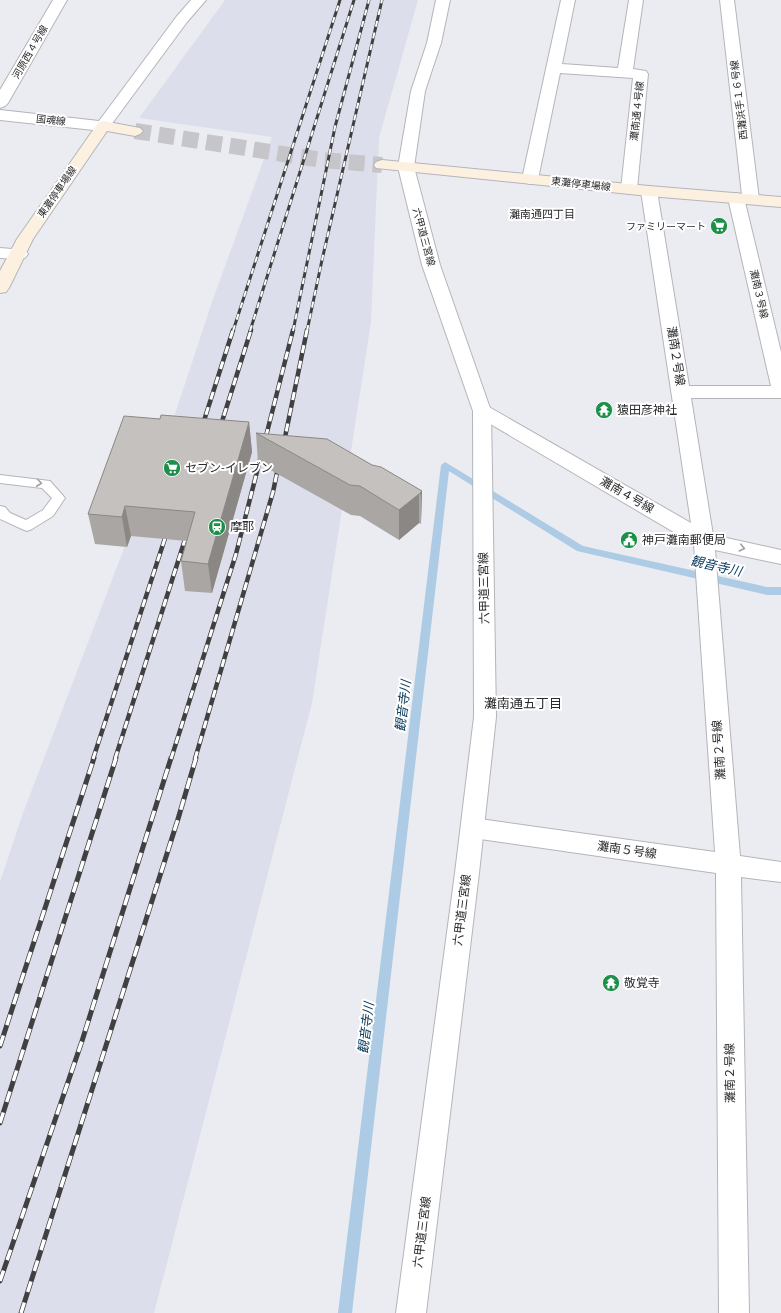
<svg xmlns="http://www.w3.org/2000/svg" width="781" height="1313" viewBox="0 0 781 1313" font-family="'Source Serif 4','Noto Sans JP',serif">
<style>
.built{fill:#dcdfeb}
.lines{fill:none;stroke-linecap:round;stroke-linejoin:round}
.stream{fill:#adcbe5;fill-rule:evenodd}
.secondary-tunnel{stroke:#c5c5ca;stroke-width:16;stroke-dasharray:16 8;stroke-linecap:butt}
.service-casing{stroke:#b4b5ba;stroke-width:2}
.minor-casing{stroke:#b4b5ba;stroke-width:2}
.tertiary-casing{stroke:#b4b5ba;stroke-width:2}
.secondary-casing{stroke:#b4b5ba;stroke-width:2}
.service{fill:#fff;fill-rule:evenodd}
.minor{fill:#fff;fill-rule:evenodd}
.tertiary{fill:#fff;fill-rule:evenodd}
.secondary{fill:#fcf1e0;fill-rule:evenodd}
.rail-far2-casing{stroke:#404042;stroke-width:3}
.rail-far1-casing{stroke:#404042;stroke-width:4.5}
.rail-casing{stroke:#404042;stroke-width:5}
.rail-far2{stroke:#fff;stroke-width:2;stroke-dasharray:6;stroke-linecap:butt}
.rail-far1{stroke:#fff;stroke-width:3;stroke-dasharray:8;stroke-linecap:butt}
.rail{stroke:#fff;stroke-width:3.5;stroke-dasharray:11;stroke-linecap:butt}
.wall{fill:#a9a6a3}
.shaded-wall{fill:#8a8785}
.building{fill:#c5c1be;stroke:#8a8785}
.oneway{stroke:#a0a0a0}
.labels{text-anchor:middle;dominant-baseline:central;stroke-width:4;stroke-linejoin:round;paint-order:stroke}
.far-street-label{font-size:10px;fill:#2b2b2d;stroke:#fff}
.far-poi-label{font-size:10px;fill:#2b2b2d;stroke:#fff;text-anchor:end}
.far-neighbourhood-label{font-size:11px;fill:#2b2b2d;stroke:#fff}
.street-label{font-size:12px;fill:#2b2b2d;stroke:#fff}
.poi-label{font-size:12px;fill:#2b2b2d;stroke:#fff;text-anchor:start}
.water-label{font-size:13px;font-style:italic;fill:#05385b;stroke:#fff}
.neighbourhood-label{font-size:13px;fill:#2b2b2d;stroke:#fff}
</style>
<rect width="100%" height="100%" fill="#ebecf1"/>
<path class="built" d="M225,0H418L379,138L371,322L312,703L154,1313H0V882L23,813L174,417L213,299L272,137L139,118Z"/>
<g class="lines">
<path class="stream" d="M445,462L583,546L767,587H781V595H767L577,551L449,471L352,1313H338L441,465Z"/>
<path class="secondary-tunnel" d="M135,131L322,160L382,165"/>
<defs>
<path id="service" d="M0,475L50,481L65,498L53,516L32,529L27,531L22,529L0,519V506L5,507L10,513L26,520L43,510L52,498L42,488L0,483Z"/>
<path id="minor" d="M53,0H67L8,103L5,106L0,108V90Z
M561,0H575L562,64L618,68L629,0H643L633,69L646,71L648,74L637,189L635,192L629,194L623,192L621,189L633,78L560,73L538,179L536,182L530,184L524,182L522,179Z
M720,0H734L759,199L757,202L751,204L745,202L781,352V398H691L713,535L781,550V564L715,550L740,856L781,862V882L741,877L749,1313H719L716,873L473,838L464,835L461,828L464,821L473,818L715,852L694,544L475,415L473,411L475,407L482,405L489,407L691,523L641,191L643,188L649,186L655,188L657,191L689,386H771L728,198L730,195L736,193L742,195Z
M0,248L25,250L28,254L25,258L19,259L0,258Z"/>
<path id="tertiary" d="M191,0H206L187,22L108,129L103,131L0,120V110L99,121L177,16Z
M436,0H450L441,43L425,91L414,167L440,265L491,411L496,717L479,873L426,1313H396L455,873L474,717L473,411L422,265L398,167L411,91L427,43Z"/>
<path id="secondary" d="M103,121L140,128L143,131L140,134L135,136L107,131L33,239L9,288L6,292L0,293V271L17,239L98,123Z
M382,160L649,186L781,197V207L649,196L376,168L374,165L376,162Z"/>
</defs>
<use href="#service" class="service-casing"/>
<use href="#minor" class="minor-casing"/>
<use href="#tertiary" class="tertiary-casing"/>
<use href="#secondary" class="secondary-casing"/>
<use href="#service" class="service"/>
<use href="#minor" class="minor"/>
<use href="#tertiary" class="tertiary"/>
<use href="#secondary" class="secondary"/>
<defs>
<path id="rail-far2" d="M233,331L340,0
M250,331L354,0
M293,331L335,127L369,0
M307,331L322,260L382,0"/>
<path id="rail-far1" d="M201,430L233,330
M219,431L251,330
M283,447L307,330
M93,759L168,529
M115,759L188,530
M171,759L236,554L293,330
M195,759L273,492L279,463"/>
<path id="rail" d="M0,1046L94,758
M0,1123L116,758
M0,1281L82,1041L171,758
M21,1313L178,819L196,758"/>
</defs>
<use href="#rail-far2" class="rail-far2-casing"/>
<use href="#rail-far1" class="rail-far1-casing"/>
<use href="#rail" class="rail-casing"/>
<use href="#rail-far2" class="rail-far2"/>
<use href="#rail-far1" class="rail-far1"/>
<use href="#rail" class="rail"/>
</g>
<path class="wall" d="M160,419L249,422L252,452L212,593L185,591L181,561L187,541L131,536L127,547L95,544L88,514Z
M256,433L372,465L422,491L421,524L419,523L399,540L360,516L351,515L258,463Z"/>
<path class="shaded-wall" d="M249,422L252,452L212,593L208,564Z
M422,491L421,521V522V494L420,493Z
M419,494V523L399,540V510Z
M125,506L131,536L127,547L122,517Z"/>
<path class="building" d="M161,415L249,422L208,564L181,561L195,512L125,506L122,517L88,514L124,416L160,419Z
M256,433L327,439L372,465L381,467L422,491L420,493L421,494H419L399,510L360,486L350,485Z"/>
<defs><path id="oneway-chevron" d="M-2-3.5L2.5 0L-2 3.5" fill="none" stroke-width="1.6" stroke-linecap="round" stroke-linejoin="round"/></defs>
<g class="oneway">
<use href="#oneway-chevron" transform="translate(39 483) rotate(7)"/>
<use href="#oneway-chevron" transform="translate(742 548) rotate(13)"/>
</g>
<defs>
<symbol id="supermarket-disc" viewBox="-11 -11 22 22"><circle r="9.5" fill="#1d8f48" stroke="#fff"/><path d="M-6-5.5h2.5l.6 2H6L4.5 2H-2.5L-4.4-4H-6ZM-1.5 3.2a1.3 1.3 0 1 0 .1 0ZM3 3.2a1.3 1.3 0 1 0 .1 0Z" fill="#fff"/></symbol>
<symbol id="temple-disc" viewBox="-11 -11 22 22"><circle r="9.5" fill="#1d8f48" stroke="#fff"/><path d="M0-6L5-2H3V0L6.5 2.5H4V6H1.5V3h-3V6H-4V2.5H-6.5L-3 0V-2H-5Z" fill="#fff"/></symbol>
<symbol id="station-disc" viewBox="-11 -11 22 22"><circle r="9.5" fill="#1d8f48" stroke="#fff"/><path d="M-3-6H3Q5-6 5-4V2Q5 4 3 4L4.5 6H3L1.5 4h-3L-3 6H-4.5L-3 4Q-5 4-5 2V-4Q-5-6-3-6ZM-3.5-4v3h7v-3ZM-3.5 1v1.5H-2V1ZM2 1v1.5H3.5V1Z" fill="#fff"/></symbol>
<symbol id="civic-disc" viewBox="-11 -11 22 22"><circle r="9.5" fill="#1d8f48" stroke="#fff"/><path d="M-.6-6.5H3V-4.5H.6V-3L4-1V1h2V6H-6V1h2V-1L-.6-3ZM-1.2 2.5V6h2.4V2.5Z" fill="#fff"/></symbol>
</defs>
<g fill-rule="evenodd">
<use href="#supermarket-disc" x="709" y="216" width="20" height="20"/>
<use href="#temple-disc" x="594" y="400" width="20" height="20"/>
<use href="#supermarket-disc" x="162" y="458" width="20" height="20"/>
<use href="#station-disc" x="207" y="517" width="20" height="20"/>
<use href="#civic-disc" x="619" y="530" width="20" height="20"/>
<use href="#temple-disc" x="601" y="973" width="20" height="20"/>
</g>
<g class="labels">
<g class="far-street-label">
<text transform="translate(30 52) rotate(-60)">河原西４号線</text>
<text transform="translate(739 100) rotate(-97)">西灘浜手１６号線</text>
<text transform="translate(637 111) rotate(-84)">灘南通４号線</text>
<text transform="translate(51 120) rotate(6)">国魂線</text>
<text transform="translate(581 184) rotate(6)">東灘停車場線</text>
<text transform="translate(57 192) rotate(-55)">東灘停車場線</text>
<text transform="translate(424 237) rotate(75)">六甲道三宮線</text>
<text transform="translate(759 294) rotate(77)">灘南３号線</text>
</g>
<g class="far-poi-label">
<text x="706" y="226">ファミリーマート</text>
</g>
<g class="far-neighbourhood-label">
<text x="542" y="214">灘南通四丁目</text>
</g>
<g class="street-label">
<text transform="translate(676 356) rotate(81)">灘南２号線</text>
<text transform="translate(627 495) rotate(30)">灘南４号線</text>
<text transform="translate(484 588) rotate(-91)">六甲道三宮線</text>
<text transform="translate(719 750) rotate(-94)">灘南２号線</text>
<text transform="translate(627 850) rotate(8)">灘南５号線</text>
<text transform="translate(462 910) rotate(-83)">六甲道三宮線</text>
<text transform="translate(730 1073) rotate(-91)">灘南２号線</text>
<text transform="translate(422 1232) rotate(-83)">六甲道三宮線</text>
</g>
<g class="poi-label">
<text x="617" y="410">猿田彦神社</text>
<text x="185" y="468">セブン-イレブン</text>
<text x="230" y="527">摩耶</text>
<text x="642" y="540">神戸灘南郵便局</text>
<text x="624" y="983">敬覚寺</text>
</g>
<g class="water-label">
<text transform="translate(716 566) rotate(13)">観音寺川</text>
<text transform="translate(403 706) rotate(-83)">観音寺川</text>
<text transform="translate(366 1028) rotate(-83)">観音寺川</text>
</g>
<g class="neighbourhood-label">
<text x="523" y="703">灘南通五丁目</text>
</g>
</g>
</svg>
